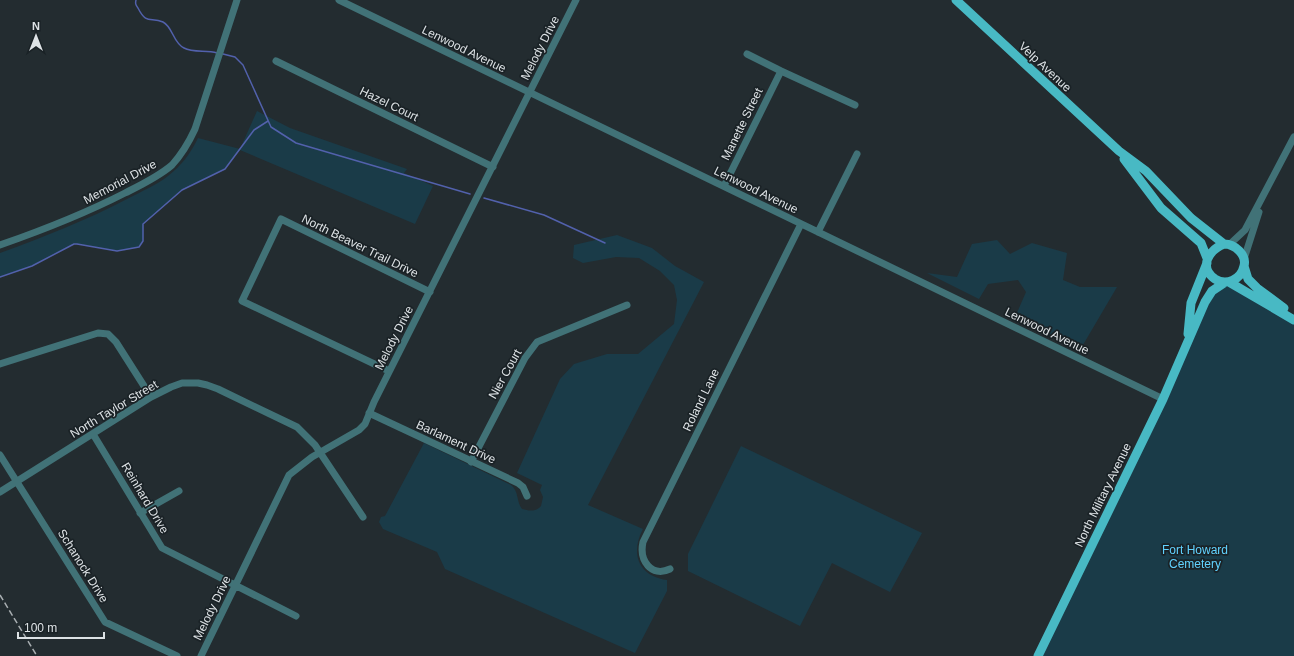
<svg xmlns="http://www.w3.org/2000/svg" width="1294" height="656" viewBox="0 0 1294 656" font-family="Helvetica,sans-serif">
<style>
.green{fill:#1a3b48}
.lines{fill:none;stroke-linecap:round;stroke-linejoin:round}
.stream{stroke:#5261ac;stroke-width:1.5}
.minor{stroke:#417277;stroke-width:7}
.major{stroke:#48b9c4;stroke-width:9}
.rail{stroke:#a8aeb1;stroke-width:1.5;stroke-dasharray:6 3;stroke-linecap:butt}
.labels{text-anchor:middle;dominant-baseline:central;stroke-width:3.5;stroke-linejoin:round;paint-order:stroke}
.street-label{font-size:12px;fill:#dde2e5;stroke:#1a2226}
.park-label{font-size:12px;fill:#61d2fe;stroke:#1a2226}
</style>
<rect width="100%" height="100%" fill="#232c30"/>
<path class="green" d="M257,111L290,128L407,169L404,173L433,186L415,224L240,150L225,169L182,190L143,224V241L139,247L117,251L77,244H74L32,266L0,277V253C44,237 87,220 129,198C142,191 157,185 168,176C181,166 191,153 198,138L240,149Z
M617,235L652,248L675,266L704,282L588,505L643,529C630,553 638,576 667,580V591L635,653L445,569L437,552L383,529L379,522L381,517L385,516L424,443L511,485C519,491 516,501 522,509C529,511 536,512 541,506L543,497L540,490L542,485L517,473L560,379L574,364L607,354H638L674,324L677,300L674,285L660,271L639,258L616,257L583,263L573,258L574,245Z
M997,240L1010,254L1032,243L1067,253L1063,280L1080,287H1117L1080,350L1016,315L1026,292L1018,280L988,284L979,299L927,273L957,277L972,244Z
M1224,283L1294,320V656H1038L1205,302Z
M741,446L922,533L890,592L832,563L800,626L688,571V554Z"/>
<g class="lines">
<path class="stream" d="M136,0C135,4 136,5 138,8C147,26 151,16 163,22C173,27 173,43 184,48C193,53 206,50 217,53
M223,54L235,57L243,65L271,127L296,143L470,194
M484,198L544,215L605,243
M0,277L32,266L74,244H77L117,251L139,247L143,241V224L182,190L225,169L254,130L268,121"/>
<path class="minor" d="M339,0L1163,399
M747,54L781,71L855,105
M276,61L493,167
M724,186L781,71
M818,232L857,154
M1230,244L1245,230L1294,137
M0,245C43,230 84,214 125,193C141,185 158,177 172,165C182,154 189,142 195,129L237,0
M1244,259L1259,212
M0,364L98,333L108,334L116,342L151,397
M389,371L242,301L281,219L430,292
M369,413L518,483L523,487L527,496
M93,434L162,548L296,616
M0,455L105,622L177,656
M471,462L525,358L537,342L627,305
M0,492L151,397L171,387L182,383H198L207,385L218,389L297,427L315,445L363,517
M140,513L179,491
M670,569C651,578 639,560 643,542L801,224
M201,656L289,475L312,457L359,430L365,424L374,402L576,0"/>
<path class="major" d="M956,0L1119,151L1146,171L1191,218L1224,244
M1124,159L1161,208L1201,243L1207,258
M1224,244C1235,244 1247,255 1244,266C1241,280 1226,286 1215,279C1198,267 1209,250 1224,244Z
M1244,266L1248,279L1257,288L1284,308
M1229,282L1294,320
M1188,334L1191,303L1207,263
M1038,656L1163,399L1205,302L1212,291L1224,283"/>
<path class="rail" d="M0,595L37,656"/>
</g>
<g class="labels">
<g class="street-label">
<text transform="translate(540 48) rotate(-63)">Melody Drive</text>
<text transform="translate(464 49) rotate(26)">Lenwood Avenue</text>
<text transform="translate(1045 67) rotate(43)">Velp Avenue</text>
<text transform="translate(389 104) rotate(26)">Hazel Court</text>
<text transform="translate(742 124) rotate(-64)">Manette Street</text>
<text transform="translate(120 182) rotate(-28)">Memorial Drive</text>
<text transform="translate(756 190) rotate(26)">Lenwood Avenue</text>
<text transform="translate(360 246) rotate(26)">North Beaver Trail Drive</text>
<text transform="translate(1047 331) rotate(26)">Lenwood Avenue</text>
<text transform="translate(394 338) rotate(-63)">Melody Drive</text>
<text transform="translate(505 374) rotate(-61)">Nier Court</text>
<text transform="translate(701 400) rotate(-64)">Roland Lane</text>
<text transform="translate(114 409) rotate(-31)">North Taylor Street</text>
<text transform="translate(456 442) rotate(25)">Barlament Drive</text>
<text transform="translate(1103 495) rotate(-64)">North Military Avenue</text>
<text transform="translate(145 498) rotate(59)">Reinhard Drive</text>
<text transform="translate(83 566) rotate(58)">Schanock Drive</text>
<text transform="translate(212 608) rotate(-64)">Melody Drive</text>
</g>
<g class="park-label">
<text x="1195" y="550">Fort Howard<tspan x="1195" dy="14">Cemetery</tspan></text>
</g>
</g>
<g transform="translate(36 36)" stroke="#1a2226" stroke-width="3" paint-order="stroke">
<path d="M0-3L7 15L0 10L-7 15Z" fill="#dde2e5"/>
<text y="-6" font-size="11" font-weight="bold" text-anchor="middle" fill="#dde2e5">N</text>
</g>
<path d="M18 632v6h86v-6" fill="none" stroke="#dde2e5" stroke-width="2"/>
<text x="24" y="632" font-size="12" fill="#dde2e5" stroke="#1a2226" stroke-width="3" paint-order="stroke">100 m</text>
</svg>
